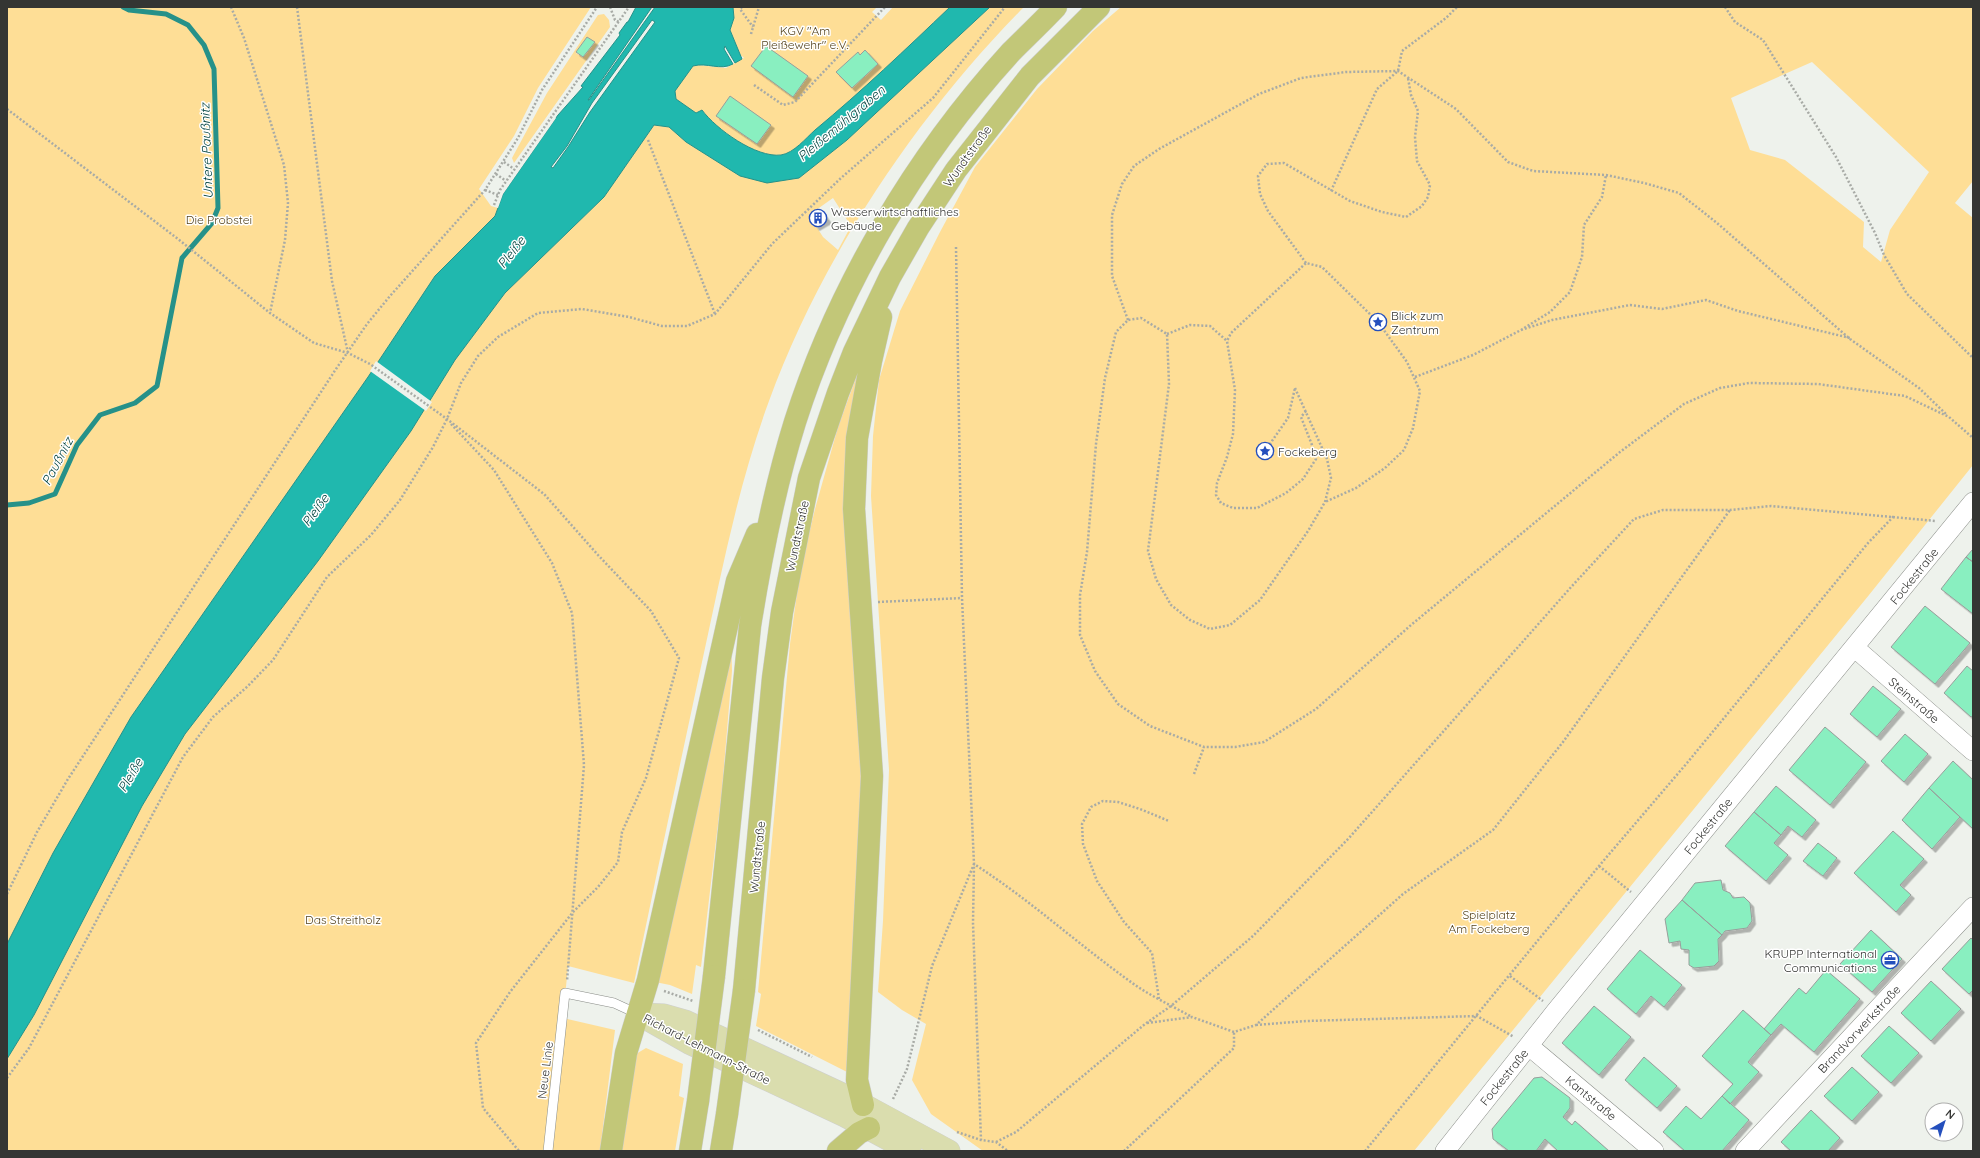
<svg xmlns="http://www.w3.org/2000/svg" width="1980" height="1158" viewBox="0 0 1980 1158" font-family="Quicksand,sans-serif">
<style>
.green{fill:#fede96;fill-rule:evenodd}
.water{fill:#20b8ae;stroke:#269189;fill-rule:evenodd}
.pier{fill:#eef2ec}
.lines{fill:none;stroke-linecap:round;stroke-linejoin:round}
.stream{stroke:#269189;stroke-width:5}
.building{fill:#89efc0;stroke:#989e9b;filter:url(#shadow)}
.lane-casing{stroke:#8a8d88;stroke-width:10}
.street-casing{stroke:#8a8d88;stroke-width:20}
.primary-casing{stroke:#cecfce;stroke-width:23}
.highway-casing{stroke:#cecfce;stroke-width:23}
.path{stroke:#a8aba6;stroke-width:2.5;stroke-dasharray:2 2;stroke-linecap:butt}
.lane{stroke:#fff;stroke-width:9}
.street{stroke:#fff;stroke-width:19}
.primary{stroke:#daddae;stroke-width:22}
.highway{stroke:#c2c778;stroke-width:22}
.highway-bridge-casing{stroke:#cecfce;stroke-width:23;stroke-linecap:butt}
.highway-bridge{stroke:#c2c778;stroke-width:22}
.labels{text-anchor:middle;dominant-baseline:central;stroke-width:3;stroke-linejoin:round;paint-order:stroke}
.park-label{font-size:12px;fill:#55441e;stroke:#fff}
.street-label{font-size:12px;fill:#343533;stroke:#fff}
.poi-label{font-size:12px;fill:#343533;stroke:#fff;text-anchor:start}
.water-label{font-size:13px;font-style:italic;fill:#054541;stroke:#fff}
</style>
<defs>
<filter id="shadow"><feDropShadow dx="3.5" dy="3.5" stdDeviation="0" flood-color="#0004"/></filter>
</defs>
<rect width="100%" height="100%" fill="#eef2ec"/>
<path class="green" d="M7,7H591L538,88L514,136L479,189L491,206L498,208L495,216L435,276L368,377L131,717L53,853L7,944Z
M733,7H877L872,12L881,20L893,7H950C906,49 862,91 815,130C806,138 794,153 781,155C756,158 716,129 702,110L696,113L676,99L675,91L693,66L698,65L726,68L744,58L742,56H741L730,30L734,18Z
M990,7H1024C917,115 821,258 769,401C738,485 721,575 702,662C679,769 656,876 634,983L568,966L563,1018L615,1030L600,1151H7V1059L34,1015L142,806L185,734L318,561L411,431L455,360L505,293L604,197L654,125L669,127L686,142L740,176L799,178L847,140ZM833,198L851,226L838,250L823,237L809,215Z
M1121,7H1973V181L1955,203L1973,218V465L1869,595L1414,1151H983L931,1114L912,1080L926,1024L902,1010L878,992L883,921L889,770L871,496L873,436L879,380L900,311L940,232L975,167L1037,89L1093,31ZM1812,62L1929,172L1890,230L1881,262L1863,247L1864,222L1785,160L1750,150L1731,98Z
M604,14L609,20L610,27L514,163L512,158L547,93L598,15ZM587,37L594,42L583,57L576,53Z
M864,356V776L851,1074L756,1026L761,994L758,992L790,644L800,571L815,509L838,427Z
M731,635L732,671L722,790L701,967L696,965L692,994L670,985L655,982Z
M646,1048L683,1064L679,1096L684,1098L675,1151H619L636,1054Z"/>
<path class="water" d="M636,7H652L588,100H589L655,7H733L734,18L730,30L742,59L735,63L725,46L724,49L733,64C720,71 707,62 693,66L675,91L676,99L696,113L702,110C716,129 756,158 781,155C794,153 806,138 815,130C862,91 906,49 950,7H990L847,140L799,178L767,183L740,176L686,142L669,127L654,125L604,197L505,293L455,360L411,431L318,561L185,734L142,806L34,1015L7,1059V944L53,853L131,717L368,377L435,276L495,216L503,194L558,115L583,87L581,86L620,35L619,33L627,22H628ZM652,20L655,22L590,112L568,147L553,168L551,167L567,146L592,103Z"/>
<path class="pier" d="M555,117L556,118L503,194L498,208H497L501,193Z
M376,361L432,402L426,411L370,371Z"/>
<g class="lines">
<path class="stream" d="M7,505L29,503L55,494L77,445L100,415L135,403L157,386L182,258L212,223L218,208L214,69L204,45L188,25L166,14L129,10L123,7"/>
</g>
<path class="building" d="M587,37L595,42L583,57L576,52Z
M766,46L808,76L793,97L751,66Z
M865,50L878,64L852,88L836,72L858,52L860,55Z
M730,96L771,125L757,144L716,116Z
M820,209L828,220L816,227L809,216Z
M1973,549V562L1966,557Z
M1966,557L1973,562V614L1941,589Z
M1925,606L1970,643L1935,684L1891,647Z
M1967,666L1973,671V716L1971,717L1944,693Z
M1873,686L1901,709L1877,737L1850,714Z
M1825,727L1866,762L1830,805L1789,770Z
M1905,734L1928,754L1904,782L1881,761Z
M1953,761L1973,780V829L1929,788Z
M1776,786L1816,820L1802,837L1788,826L1781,835L1754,812Z
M1929,788L1960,817L1932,849L1902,820Z
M1754,812L1781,835L1774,843L1788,855L1766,881L1725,846Z
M1893,831L1924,859L1900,885L1911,895L1896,912L1854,873Z
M1818,843L1837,858L1823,876L1803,861Z
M1721,880L1723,890L1730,893L1733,898L1744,897L1750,903L1752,921L1747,928L1725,931L1722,935L1682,900L1695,883Z
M1682,900L1722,935L1718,939L1719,961L1714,966L1694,968L1689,965V950L1681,949L1680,941L1669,943L1665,919Z
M1871,930L1902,959L1872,992L1840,964Z
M1971,938L1973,940V990L1969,994L1942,969Z
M1640,950L1682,985L1664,1007L1651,996L1636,1014L1607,989Z
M1826,970L1860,999L1814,1052L1781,1024L1771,1035L1764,1029L1799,988L1806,994Z
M1931,981L1961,1009L1931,1041L1901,1013Z
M1594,1006L1631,1037L1599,1075L1562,1043Z
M1743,1010L1771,1035L1748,1062L1759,1072L1730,1104L1722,1096L1733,1084L1702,1056Z
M1889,1026L1919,1053L1891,1083L1861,1056Z
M1644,1057L1677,1086L1657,1108L1625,1080Z
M1852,1067L1879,1092L1852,1121L1824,1096Z
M1542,1077L1570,1098V1108L1563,1117L1572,1125L1575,1121L1609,1151H1558L1545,1139L1536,1151H1509L1493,1139L1492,1129L1534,1078Z
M1722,1096L1749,1120L1722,1151H1685L1663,1132L1686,1106L1701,1119Z
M1811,1110L1840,1138L1828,1151H1791L1781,1142Z"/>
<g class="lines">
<defs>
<path id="lane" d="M548,1151L565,993L614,1003L638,1014"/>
<path id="street" d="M1855,648L1973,751
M1529,1046L1654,1151
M1445,1151L1556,1011L1973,502
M1745,1151L1973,907"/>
<path id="primary" d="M638,1014L664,1015L685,1021L855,1100L949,1151
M645,1018L689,1043L845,1116L910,1151"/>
<path id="highway" d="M714,976L750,626C761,557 774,489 795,422C838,287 915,157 1011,52C1026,37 1042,22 1056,7
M744,990L773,678L782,612L809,478L838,393L854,352L890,277L918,228L956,170L1030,76L1099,7
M863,1105L857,1080L872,776L854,509L857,438L871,361L881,317
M611,1151L626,1053L648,980L737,581L757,534
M690,1151L698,1101
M721,1151L727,1114
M838,1151L859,1133L869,1128"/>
</defs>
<use href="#lane" class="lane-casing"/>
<use href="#street" class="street-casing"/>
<use href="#primary" class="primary-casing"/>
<use href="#highway" class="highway-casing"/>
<path class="path" d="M231,7L244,38L284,165L288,203L285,240L270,313
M297,7L332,281L348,353
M610,7L615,20L619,22
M742,7L740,9L753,27
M1725,7L1735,22L1763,40L1836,157L1875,233L1884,255L1907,294L1973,358
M751,34L759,7
M754,85L783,105L795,102L885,7
M7,109L178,239L270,313L314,343L348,353L370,364L447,419L544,494L598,555L651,611L679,658L646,778L622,832L618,862L598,887L573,912L510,992L476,1043L483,1108L519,1151
M648,140L715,314
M504,162L514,169
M496,174L506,181
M485,190L498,195
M1331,191L1377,89L1398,71L1402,51L1446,18L1457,7
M494,205L500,190L629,7
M956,247L962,598L974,864L973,923L981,1140
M1306,263L1268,211L1260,194L1258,176L1267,164L1284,163L1350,201L1382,212L1406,217L1422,206L1428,197L1430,185L1417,161L1415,137L1418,111L1411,95L1408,78
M1128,320L1112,276V215L1122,184L1134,166L1159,149L1259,94L1301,78L1346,72L1398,71L1456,109L1508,162L1533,171L1606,175L1644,183L1679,193L1717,223L1850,339L1919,388L1947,415
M1521,330L1552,320L1630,305L1662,309L1706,300L1738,311L1850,338
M1167,334L1190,325L1210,326L1227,341
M1415,377L1473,355L1521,330L1550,312L1570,292L1582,257L1584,225L1602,197L1606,175
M1295,388L1327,459L1331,478L1325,502L1308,531L1260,600L1230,625L1210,629L1190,620L1171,605L1156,579L1148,551L1169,384L1167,334L1141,318L1128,320L1116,332L1105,378L1096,444L1087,552L1080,595V635L1095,671L1118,704L1150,726L1204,747H1235L1264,742L1316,709L1411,625L1620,452L1684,404L1720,388L1749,383L1818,384L1905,396L1949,417L1973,438
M1306,411L1301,417L1312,445L1316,459L1303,479L1286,493L1257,508H1233L1221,503L1216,495L1217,483L1227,457L1233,434L1235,390L1227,341L1231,333L1306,263L1322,267L1378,322L1407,362L1420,391L1413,428L1404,450L1385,468L1356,488L1325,502
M451,424L494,470L552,563L572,613L584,765L567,981
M1265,451L1288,418L1295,388
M878,602L962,598
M1194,774L1204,747
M1599,866L1631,892
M7,894L37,832L68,779L336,369L367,324L390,296L485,190L518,138L542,90L597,7
M1510,976L1543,1001
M664,991L693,1001
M1159,999L1152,953L1124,922L1097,881L1083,844L1082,824L1091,807L1103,801L1118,802L1140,809L1169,821
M1147,1023L1192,1017L1234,1032L1256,1025L1403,894L1493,830L1563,742L1730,510
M1256,1025L1306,1021L1477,1016L1514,1037
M758,1030L812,1057
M7,1078L29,1048L183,757L213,717L248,686L273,660L327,577L371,535L400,500L433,447L447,419L461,383L478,356L498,337L538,313L582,309L629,317L662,326H687L715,314L772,244L841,178L933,98L1005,7
M893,1099L907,1069L932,966L974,864C1032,901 1082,948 1138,987C1155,998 1174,1007 1192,1017
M957,1132L981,1140L996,1142L1008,1151
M996,1142L1016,1132L1145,1024L1171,1006L1253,936L1349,838L1572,586L1634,519L1663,510H1730L1771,506L1936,521
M1124,1151L1234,1048V1032
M1365,1151L1599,866L1687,763L1868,543L1894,516"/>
<use href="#lane" class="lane"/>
<use href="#street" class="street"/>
<use href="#primary" class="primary"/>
<use href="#highway" class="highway"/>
<defs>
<path id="highway-bridge" d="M698,1101L714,976
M727,1114L744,990"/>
</defs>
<use href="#highway-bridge" class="highway-bridge-casing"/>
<use href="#highway-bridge" class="highway-bridge"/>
</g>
<defs>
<symbol id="building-ring" viewBox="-11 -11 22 22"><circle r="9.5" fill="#fff" stroke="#244fbd" stroke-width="1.5"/><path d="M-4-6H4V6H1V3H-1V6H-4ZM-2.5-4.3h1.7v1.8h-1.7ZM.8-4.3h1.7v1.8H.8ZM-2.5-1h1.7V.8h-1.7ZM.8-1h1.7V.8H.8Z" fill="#244fbd"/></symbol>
<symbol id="sight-ring" viewBox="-11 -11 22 22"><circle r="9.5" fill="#fff" stroke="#244fbd" stroke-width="1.5"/><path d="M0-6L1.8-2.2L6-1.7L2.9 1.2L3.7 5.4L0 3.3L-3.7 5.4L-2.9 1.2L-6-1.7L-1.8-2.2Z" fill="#244fbd"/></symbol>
<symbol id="office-ring" viewBox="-11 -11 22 22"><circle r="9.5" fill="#fff" stroke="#244fbd" stroke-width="1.5"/><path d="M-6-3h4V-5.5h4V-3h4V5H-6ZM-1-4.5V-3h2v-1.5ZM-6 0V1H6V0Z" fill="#244fbd"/></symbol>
</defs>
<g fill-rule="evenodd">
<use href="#building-ring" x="808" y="208" width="20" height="20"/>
<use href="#sight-ring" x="1368" y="312" width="20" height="20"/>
<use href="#sight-ring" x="1255" y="441" width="20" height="20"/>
<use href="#office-ring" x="1880" y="950" width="20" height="20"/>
</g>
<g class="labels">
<g class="park-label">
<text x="805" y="30">KGV "Am<tspan x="805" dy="14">Pleißewehr" e.V.</tspan></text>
<text x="219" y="219">Die Probstei</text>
<text x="1489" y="914">Spielplatz<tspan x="1489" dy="14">Am Fockeberg</tspan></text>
<text x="343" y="919">Das Streitholz</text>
</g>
<g class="street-label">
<text transform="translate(967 156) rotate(-54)">Wundtstraße</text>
<text transform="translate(797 536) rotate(-78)">Wundtstraße</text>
<text transform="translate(1914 576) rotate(-51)">Fockestraße</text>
<text transform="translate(1914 700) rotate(41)">Steinstraße</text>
<text transform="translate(1708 826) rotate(-51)">Fockestraße</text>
<text transform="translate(757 857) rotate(-84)">Wundtstraße</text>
<text transform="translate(1859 1029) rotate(-47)">Brandvorwerkstraße</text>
<text transform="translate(707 1049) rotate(27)">Richard-Lehmann-Straße</text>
<text transform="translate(545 1070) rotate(-83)">Neue Linie</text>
<text transform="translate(1504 1077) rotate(-51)">Fockestraße</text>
<text transform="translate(1591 1098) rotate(40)">Kantstraße</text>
</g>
<g class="poi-label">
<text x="831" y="211">Wasserwirtschaftliches<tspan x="831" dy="14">Gebäude</tspan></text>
<text x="1391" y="315">Blick zum<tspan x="1391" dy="14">Zentrum</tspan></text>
<text x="1278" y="451">Fockeberg</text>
<text x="1877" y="953" text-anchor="end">KRUPP International<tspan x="1877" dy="14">Communications</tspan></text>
</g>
<g class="water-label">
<text transform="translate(841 123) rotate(-40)">Pleißemühlgraben</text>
<text transform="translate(206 151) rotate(-92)">Untere Paußnitz</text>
<text transform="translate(511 252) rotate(-52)">Pleiße</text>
<text transform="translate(57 461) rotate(-62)">Paußnitz</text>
<text transform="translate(315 510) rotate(-54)">Pleiße</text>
<text transform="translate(130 775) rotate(-60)">Pleiße</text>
</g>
</g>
<rect width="1980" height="1158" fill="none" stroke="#343533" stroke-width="16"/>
<g transform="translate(1944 1122) rotate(39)"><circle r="19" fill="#ffffff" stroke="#aeaead"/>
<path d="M0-3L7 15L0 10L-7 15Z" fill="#244fbd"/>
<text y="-6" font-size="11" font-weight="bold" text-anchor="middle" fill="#343533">N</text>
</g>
</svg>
